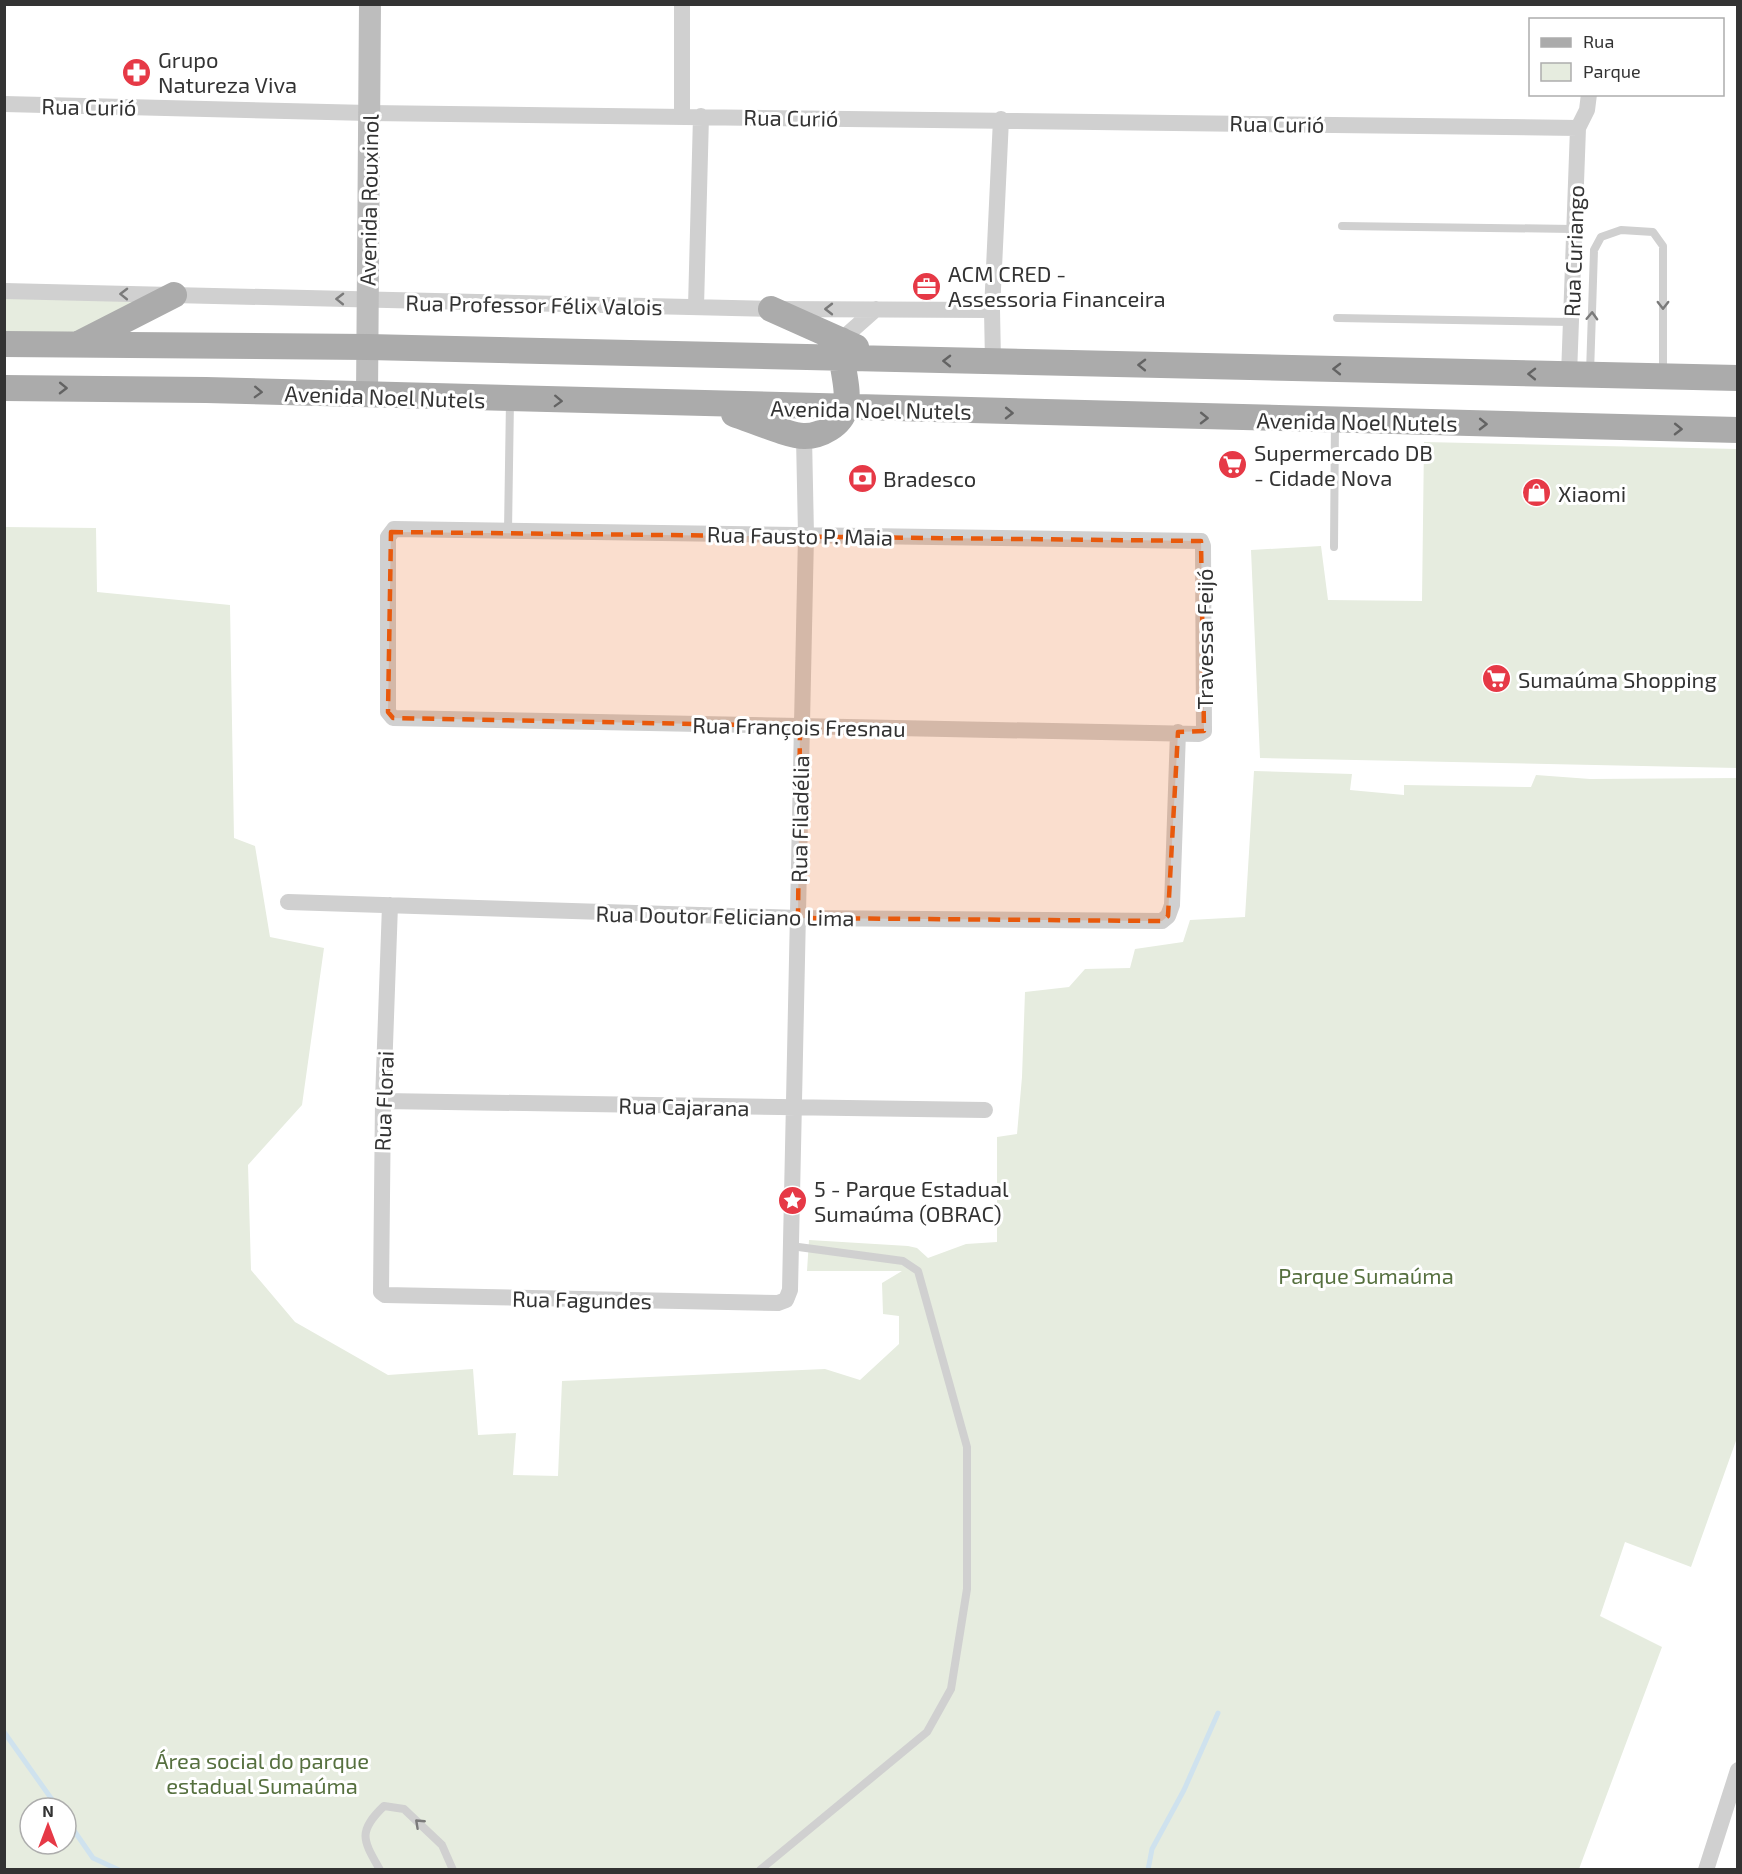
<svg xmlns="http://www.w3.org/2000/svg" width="1742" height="1874" viewBox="0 0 1742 1874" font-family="'Exo 2',sans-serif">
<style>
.green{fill:#e6ecdf;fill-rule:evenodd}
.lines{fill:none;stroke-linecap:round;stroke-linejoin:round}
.stream{stroke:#cfe2ee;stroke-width:5}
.lane{stroke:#d0d0d0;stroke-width:8}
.street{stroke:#d0d0d0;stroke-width:16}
.secondary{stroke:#bdbdbd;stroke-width:22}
.primary{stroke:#ababab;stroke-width:26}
.oneway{stroke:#7a7a7a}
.oneway2{stroke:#636363}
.marked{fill:#e8590c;fill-opacity:0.2;stroke:#e8590c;stroke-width:4.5;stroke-dasharray:12 8;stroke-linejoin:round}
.labels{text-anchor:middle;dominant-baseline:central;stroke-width:6;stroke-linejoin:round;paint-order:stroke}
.poi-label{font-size:22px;fill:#333;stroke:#fff;text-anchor:start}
.street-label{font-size:22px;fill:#333;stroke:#fff}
.park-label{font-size:22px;fill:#56703f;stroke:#fff}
</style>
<rect width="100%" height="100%" fill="#fff"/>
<path class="green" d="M5,291L174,295L77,345L5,344Z
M1424,442L1737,449V768L1260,758L1251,550L1321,546L1328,600L1422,601Z
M5,527L96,528L97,592L230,605L234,838L255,846L270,937L324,948L302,1105L248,1165L251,1270L295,1322L388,1375L473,1369L478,1435L516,1433L513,1475L558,1476L562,1381L825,1369L860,1380L899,1344V1316L883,1314L882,1283L902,1271H807L809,1240L908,1246L917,1248L928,1258L966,1244L997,1242V1137L1017,1134L1022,1077L1025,992L1069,987L1085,969L1130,968L1135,949L1183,942L1190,920L1245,917L1254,771L1352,774L1350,790L1404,795V785L1531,787L1536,775L1590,779L1737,778V1438L1691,1567L1625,1542L1600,1616L1662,1647L1579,1869L5,1870ZM30,1808H66V1844H30Z"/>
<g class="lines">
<path class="stream" d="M4,1732L58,1808
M66,1819L93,1858L119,1870
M1148,1870L1152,1849L1184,1790L1218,1713"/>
<path class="lane" d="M1342,226L1573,229
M1337,318L1571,322
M1590,373L1594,250L1601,237L1621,230L1653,232L1663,246V373
M508,531L510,400
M1334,547L1335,421
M380,1870C363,1840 357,1832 384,1806L404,1809L442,1845L453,1870
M760,1870L927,1732L951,1689L967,1589V1447L918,1271L903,1261L791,1246"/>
<path class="street" d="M4,104L369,113L1578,128
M682,116V4
M4,291L771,309L992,310
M696,307L701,116
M841,340L876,309
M993,362L992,310L1001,119
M1569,375L1578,128L1587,110L1589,94
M394,529L1201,541L1203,546L1204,731L1199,734L393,718L388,712V537Z
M288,902L798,918L1162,921L1168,916L1172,905L1178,732
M390,905L383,1101L381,1292L385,1295L778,1303L786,1300L790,1290L806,535L804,437
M383,1101L985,1110
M1706,1870L1738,1770"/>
<path class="secondary" d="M367,396L370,4"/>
<path class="primary" d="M771,309L856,347
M80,343L174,295
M4,344L368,347L1738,378
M4,388L206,390L1738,430
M734,414C750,419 791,437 805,436C821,436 841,425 845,409C851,388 839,363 841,340"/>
</g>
<defs><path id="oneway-chevron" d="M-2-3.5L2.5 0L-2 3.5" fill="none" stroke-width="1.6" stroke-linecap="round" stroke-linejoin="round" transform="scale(1.5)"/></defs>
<g class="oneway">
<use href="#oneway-chevron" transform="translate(124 294) rotate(-179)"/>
<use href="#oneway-chevron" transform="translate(340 299) rotate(-179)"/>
<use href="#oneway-chevron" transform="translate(1663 305) rotate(90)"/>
<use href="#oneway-chevron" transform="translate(829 309) rotate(-180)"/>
<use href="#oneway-chevron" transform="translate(1592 316) rotate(-88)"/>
<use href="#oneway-chevron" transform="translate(419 1823) rotate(-137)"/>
</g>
<g class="oneway2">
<use href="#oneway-chevron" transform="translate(947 361) rotate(-179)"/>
<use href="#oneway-chevron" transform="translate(1142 365) rotate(-179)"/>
<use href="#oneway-chevron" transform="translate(1337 369) rotate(-179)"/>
<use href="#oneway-chevron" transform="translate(1532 374) rotate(-179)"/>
<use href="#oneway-chevron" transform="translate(63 388) rotate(1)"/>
<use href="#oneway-chevron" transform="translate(258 392) rotate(2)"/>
<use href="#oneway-chevron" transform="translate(558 401) rotate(2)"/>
<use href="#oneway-chevron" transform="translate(1009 413) rotate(1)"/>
<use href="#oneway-chevron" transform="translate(1204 418) rotate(1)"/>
<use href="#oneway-chevron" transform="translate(1483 424) rotate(1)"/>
<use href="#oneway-chevron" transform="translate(1678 429) rotate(1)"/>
</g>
<path class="marked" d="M391,532L1201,541L1204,731L1178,732L1168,916L1162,921L798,918L800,726L393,718L388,712Z"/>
<defs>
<symbol id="pharmacy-disc" viewBox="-11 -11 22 22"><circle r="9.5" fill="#e63946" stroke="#fff"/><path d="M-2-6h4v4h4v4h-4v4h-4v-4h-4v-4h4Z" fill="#fff"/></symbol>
<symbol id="office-disc" viewBox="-11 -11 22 22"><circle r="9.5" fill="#e63946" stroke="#fff"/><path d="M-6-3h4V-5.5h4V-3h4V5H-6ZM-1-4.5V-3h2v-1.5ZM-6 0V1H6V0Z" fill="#fff"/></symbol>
<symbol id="supermarket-disc" viewBox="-11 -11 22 22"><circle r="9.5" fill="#e63946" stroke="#fff"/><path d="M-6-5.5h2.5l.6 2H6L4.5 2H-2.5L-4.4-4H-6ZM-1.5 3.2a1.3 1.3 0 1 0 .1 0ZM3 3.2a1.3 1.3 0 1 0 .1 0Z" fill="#fff"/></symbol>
<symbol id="bank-disc" viewBox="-11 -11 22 22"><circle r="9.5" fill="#e63946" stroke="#fff"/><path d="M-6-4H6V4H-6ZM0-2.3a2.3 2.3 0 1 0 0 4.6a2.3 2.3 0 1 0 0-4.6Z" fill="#fff"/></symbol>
<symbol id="shop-disc" viewBox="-11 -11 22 22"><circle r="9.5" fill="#e63946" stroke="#fff"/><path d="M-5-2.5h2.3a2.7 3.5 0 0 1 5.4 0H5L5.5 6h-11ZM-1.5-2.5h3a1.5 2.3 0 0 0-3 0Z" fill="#fff"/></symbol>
<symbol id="sight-disc" viewBox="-11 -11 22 22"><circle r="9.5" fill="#e63946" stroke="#fff"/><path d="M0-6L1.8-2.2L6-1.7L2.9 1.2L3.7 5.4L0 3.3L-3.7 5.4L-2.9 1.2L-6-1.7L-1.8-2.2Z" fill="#fff"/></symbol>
</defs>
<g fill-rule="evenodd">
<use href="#pharmacy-disc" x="120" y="56" width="33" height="33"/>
<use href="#office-disc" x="910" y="270" width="33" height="33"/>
<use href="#supermarket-disc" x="1216" y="448" width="33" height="33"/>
<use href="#bank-disc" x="846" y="462" width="33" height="33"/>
<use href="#shop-disc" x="1520" y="476" width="33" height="33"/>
<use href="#supermarket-disc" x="1480" y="662" width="33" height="33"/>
<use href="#sight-disc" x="776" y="1184" width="33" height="33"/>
</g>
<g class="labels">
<g class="poi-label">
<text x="158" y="59">Grupo<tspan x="158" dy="25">Natureza Viva</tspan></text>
<text x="948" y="273">ACM CRED -<tspan x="948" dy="25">Assessoria Financeira</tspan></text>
<text x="1254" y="452">Supermercado DB<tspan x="1254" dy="25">- Cidade Nova</tspan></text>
<text x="883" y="478">Bradesco</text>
<text x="1558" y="493">Xiaomi</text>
<text x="1518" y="679">Sumaúma Shopping</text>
<text x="814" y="1188">5 - Parque Estadual<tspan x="814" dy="25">Sumaúma (OBRAC)</tspan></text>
</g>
<g class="street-label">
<text transform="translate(89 106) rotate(1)">Rua Curió</text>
<text transform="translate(791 117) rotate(1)">Rua Curió</text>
<text transform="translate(1277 123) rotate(1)">Rua Curió</text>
<text transform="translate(368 200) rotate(-89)">Avenida Rouxinol</text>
<text transform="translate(1573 251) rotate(-88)">Rua Curiango</text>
<text transform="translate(534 304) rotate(1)">Rua Professor Félix Valois</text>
<text transform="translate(385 396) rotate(2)">Avenida Noel Nutels</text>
<text transform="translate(871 409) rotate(1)">Avenida Noel Nutels</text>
<text transform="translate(1357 421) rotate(1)">Avenida Noel Nutels</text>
<text transform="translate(800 535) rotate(1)">Rua Fausto P. Maia</text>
<text transform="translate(1204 639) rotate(-90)">Travessa Feijó</text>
<text transform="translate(799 726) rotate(1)">Rua François Fresnau</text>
<text transform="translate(799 819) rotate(-89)">Rua Filadélia</text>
<text transform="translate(725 915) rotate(1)">Rua Doutor Feliciano Lima</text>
<text transform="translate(383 1101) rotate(-88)">Rua Florai</text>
<text transform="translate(684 1106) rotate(1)">Rua Cajarana</text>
<text transform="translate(582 1299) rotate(1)">Rua Fagundes</text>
</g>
<g class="park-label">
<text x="1366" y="1275">Parque Sumaúma</text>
<text x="262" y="1760">Área social do parque<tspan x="262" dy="25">estadual Sumaúma</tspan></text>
</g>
</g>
<rect width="1742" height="1874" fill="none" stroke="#333333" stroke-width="12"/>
<rect x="1529" y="18" width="195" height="78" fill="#ffffff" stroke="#adadad" stroke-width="1.5"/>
<rect x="1541" y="38" width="30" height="9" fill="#ababab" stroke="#adadad" stroke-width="1.5"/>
<text x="1583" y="48" font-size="18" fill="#333333">Rua</text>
<rect x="1541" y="63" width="30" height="18" fill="#e6ecdf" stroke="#adadad" stroke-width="1.5"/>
<text x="1583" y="78" font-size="18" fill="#333333">Parque</text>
<g transform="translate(48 1826)"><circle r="28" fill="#ffffff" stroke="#adadad" stroke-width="1.5"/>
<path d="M0-4.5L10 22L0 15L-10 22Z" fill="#e63946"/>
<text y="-9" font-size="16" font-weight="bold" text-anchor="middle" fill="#333333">N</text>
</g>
</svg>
